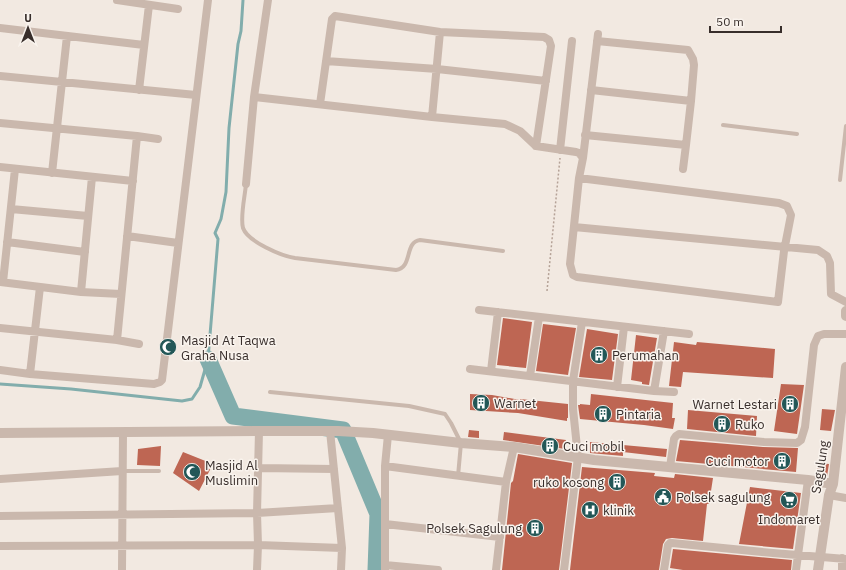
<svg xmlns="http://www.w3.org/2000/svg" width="846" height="570" viewBox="0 0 846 570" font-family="'IBM Plex Sans',sans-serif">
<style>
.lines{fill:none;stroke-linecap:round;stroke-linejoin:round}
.stream{stroke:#82adac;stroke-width:3}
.river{stroke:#82adac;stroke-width:17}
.building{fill:#be6653}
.path{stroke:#b5a297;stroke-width:1.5;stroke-dasharray:2 2;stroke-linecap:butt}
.service{stroke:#cab8ad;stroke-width:4}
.minor{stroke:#cab8ad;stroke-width:8}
.tertiary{stroke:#cab8ad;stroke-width:10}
.labels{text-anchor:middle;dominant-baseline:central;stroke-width:3;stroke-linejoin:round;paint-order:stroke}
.poi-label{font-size:13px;fill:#382e2b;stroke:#f9f3ed;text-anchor:start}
.street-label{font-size:13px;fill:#382e2b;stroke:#f9f3ed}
</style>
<rect width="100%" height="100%" fill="#f2e9e1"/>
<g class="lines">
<path class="stream" d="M0,384L71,389L182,401L192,399L200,387L208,359L218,239L215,233L221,219L226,192L229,128L238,44L241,31L243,0"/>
<path class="river" d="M208,359L233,416L343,430L378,514L376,570"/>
</g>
<path class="building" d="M503,318L532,322L526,368L497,365Z
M543,324L576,328L568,375L536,371Z
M587,329L618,334L612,380L579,377Z
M636,335L657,338L649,385L642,384V382L631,380Z
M674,342L696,345L697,342L775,349L773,378L683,372L681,387L669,386Z
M781,384L804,385L797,434L774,431Z
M470,394L492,395L520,400V399L568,404V418H567V421L518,413L470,410Z
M591,394L673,403L672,418H675L673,429L644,425L580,419L578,405H580V404L590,405Z
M822,409L835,410L831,431L820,430Z
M688,410L757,416L756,436L687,429Z
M469,430L479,431V438L468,437Z
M504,432L566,440L565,449L503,440Z
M680,440L763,447L798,448L796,472L676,461Z
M590,442L667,449L666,457L623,452V456L590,453Z
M161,446L160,466L137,465L138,449Z
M183,452L213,464L199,491L173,473Z
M518,454L572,463L559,570H502L511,483L513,481Z
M818,463L829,464L827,476L816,475Z
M582,467L655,473L654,476L674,478L675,474L713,478L709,504H707L703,541L672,538L666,539L663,544L659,570H570Z
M750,487L801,493L793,549L739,544Z
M673,549L792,560L791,570H683L670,568Z"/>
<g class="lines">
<path class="path" d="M547,291L560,158"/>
<path class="service" d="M723,125L797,134
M840,180L846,126
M246,184C245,196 240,217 243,228C248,242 282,256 295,258L396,270C413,268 404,242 420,240L503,251
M270,392L409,406L445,414L451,423L461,443L458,476
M122,471H159"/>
<path class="minor" d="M117,0L178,9
M0,28L144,45
M326,61L437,69L546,81
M0,76L196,95
M139,90L149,5
M591,90L691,101L694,65L693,59L688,50L597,41
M254,97L432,117L505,124L520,131L536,146L576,152L579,153L583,158L579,178L570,264L573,275L577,277L778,302L784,251L791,215L787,206L779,203L579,178
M320,104L332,19L335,16L440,32L544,37L549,40L551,46L536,146
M432,117L440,32
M0,123L137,136L158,139
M585,135L686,145L691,101
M560,150L572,41
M583,158L598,34
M0,167L133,181
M683,169L686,145
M52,173L67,36
M246,184L254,97L268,0
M11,209L88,216
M574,227L818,250L827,256L830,263L831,294L846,302
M127,236L178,243
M7,242L85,252
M0,282L81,292L121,294
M3,282L15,169
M81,292L92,177
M479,310L689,334
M0,328L117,340L139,344
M117,340L137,136
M470,369L654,391L674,392
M0,370L30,374L154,384L160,382L162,380L208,0
M491,371L498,312
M30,374L40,287
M530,376L539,317
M617,387L624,327
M654,391L664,331
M330,431L342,548L341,570
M385,466L506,482
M670,467L674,439L676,436L679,434L764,442L797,443L801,440L805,427L814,345L818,336L824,334H846
M258,468L334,469
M0,479L122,471
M829,495L846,498
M0,516L257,513L338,508
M385,524L500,537
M0,546L258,545L342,548
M385,565L438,570
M122,570L123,432
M257,570L258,545L257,513L259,431
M385,570V466L388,435
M496,570L506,482L514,447
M564,570L578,457L573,409V381L582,322
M664,570L668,545L670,543H672L773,553L846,559
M796,570L808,480
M842,570V558"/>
<path class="tertiary" d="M846,311V316
M0,433L259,431H338L373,433L461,443L514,447L594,460L808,480L833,484
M818,570L829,495L833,484L846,367"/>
</g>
<defs>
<symbol id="mosque-disc" viewBox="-11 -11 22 22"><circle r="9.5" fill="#235757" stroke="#f9f3ed"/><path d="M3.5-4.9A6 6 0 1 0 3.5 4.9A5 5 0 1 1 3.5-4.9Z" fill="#fff"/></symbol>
<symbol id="building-disc" viewBox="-11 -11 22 22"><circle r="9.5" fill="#235757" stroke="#f9f3ed"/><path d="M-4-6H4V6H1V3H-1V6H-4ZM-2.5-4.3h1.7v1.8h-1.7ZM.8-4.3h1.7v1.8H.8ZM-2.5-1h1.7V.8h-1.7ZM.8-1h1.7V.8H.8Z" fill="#fff"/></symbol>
<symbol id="civic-disc" viewBox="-11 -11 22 22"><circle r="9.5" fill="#235757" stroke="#f9f3ed"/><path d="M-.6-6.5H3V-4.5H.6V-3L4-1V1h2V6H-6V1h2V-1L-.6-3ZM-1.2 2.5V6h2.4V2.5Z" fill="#fff"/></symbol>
<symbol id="supermarket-disc" viewBox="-11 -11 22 22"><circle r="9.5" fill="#235757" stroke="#f9f3ed"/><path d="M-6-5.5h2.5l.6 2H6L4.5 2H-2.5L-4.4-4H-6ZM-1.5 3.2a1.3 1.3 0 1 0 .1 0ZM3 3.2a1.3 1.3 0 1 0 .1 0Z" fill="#fff"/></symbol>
<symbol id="hospital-disc" viewBox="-11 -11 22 22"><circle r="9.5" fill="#235757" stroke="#f9f3ed"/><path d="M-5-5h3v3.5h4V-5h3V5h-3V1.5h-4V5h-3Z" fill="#fff"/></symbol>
</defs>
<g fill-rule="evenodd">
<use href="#mosque-disc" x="158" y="337" width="20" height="20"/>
<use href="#building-disc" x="589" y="345" width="20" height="20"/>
<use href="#building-disc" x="471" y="393" width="20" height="20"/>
<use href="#building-disc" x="780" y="394" width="20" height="20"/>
<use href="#building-disc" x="593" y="404" width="20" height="20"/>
<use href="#building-disc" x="712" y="414" width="20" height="20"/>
<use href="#building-disc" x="540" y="436" width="20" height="20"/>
<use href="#building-disc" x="772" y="451" width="20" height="20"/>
<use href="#mosque-disc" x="182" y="462" width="20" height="20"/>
<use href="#building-disc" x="607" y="472" width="20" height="20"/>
<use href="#civic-disc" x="653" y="487" width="20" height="20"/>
<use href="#supermarket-disc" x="779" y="490" width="20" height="20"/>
<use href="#hospital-disc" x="580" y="500" width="20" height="20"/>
<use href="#building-disc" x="525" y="518" width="20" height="20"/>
</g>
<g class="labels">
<g class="poi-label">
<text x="181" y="340">Masjid At Taqwa<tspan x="181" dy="15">Graha Nusa</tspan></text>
<text x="612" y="355">Perumahan</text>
<text x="494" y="403">Warnet</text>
<text x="777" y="404" text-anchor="end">Warnet Lestari</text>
<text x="616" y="414">Pintaria</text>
<text x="735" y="424">Ruko</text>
<text x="563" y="446">Cuci mobil</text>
<text x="769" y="461" text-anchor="end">Cuci motor</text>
<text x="205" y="465">Masjid Al<tspan x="205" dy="15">Muslimin</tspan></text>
<text x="604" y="482" text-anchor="end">ruko kosong</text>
<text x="676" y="497">Polsek sagulung</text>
<text x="603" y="510">klinik</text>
<text x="789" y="519" text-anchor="middle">Indomaret</text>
<text x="522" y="528" text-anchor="end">Polsek Sagulung</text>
</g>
<g class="street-label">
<text transform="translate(820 467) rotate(-81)">Sagulung</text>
</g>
</g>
<g transform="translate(28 28)" stroke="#f9f3ed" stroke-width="3" paint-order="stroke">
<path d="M0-3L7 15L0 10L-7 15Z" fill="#382e2b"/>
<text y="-6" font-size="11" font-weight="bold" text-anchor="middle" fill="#382e2b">U</text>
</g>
<path d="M710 26v6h71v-6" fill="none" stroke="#382e2b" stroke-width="2"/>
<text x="716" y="26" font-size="12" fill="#382e2b" stroke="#f9f3ed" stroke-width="3" paint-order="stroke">50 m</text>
</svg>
